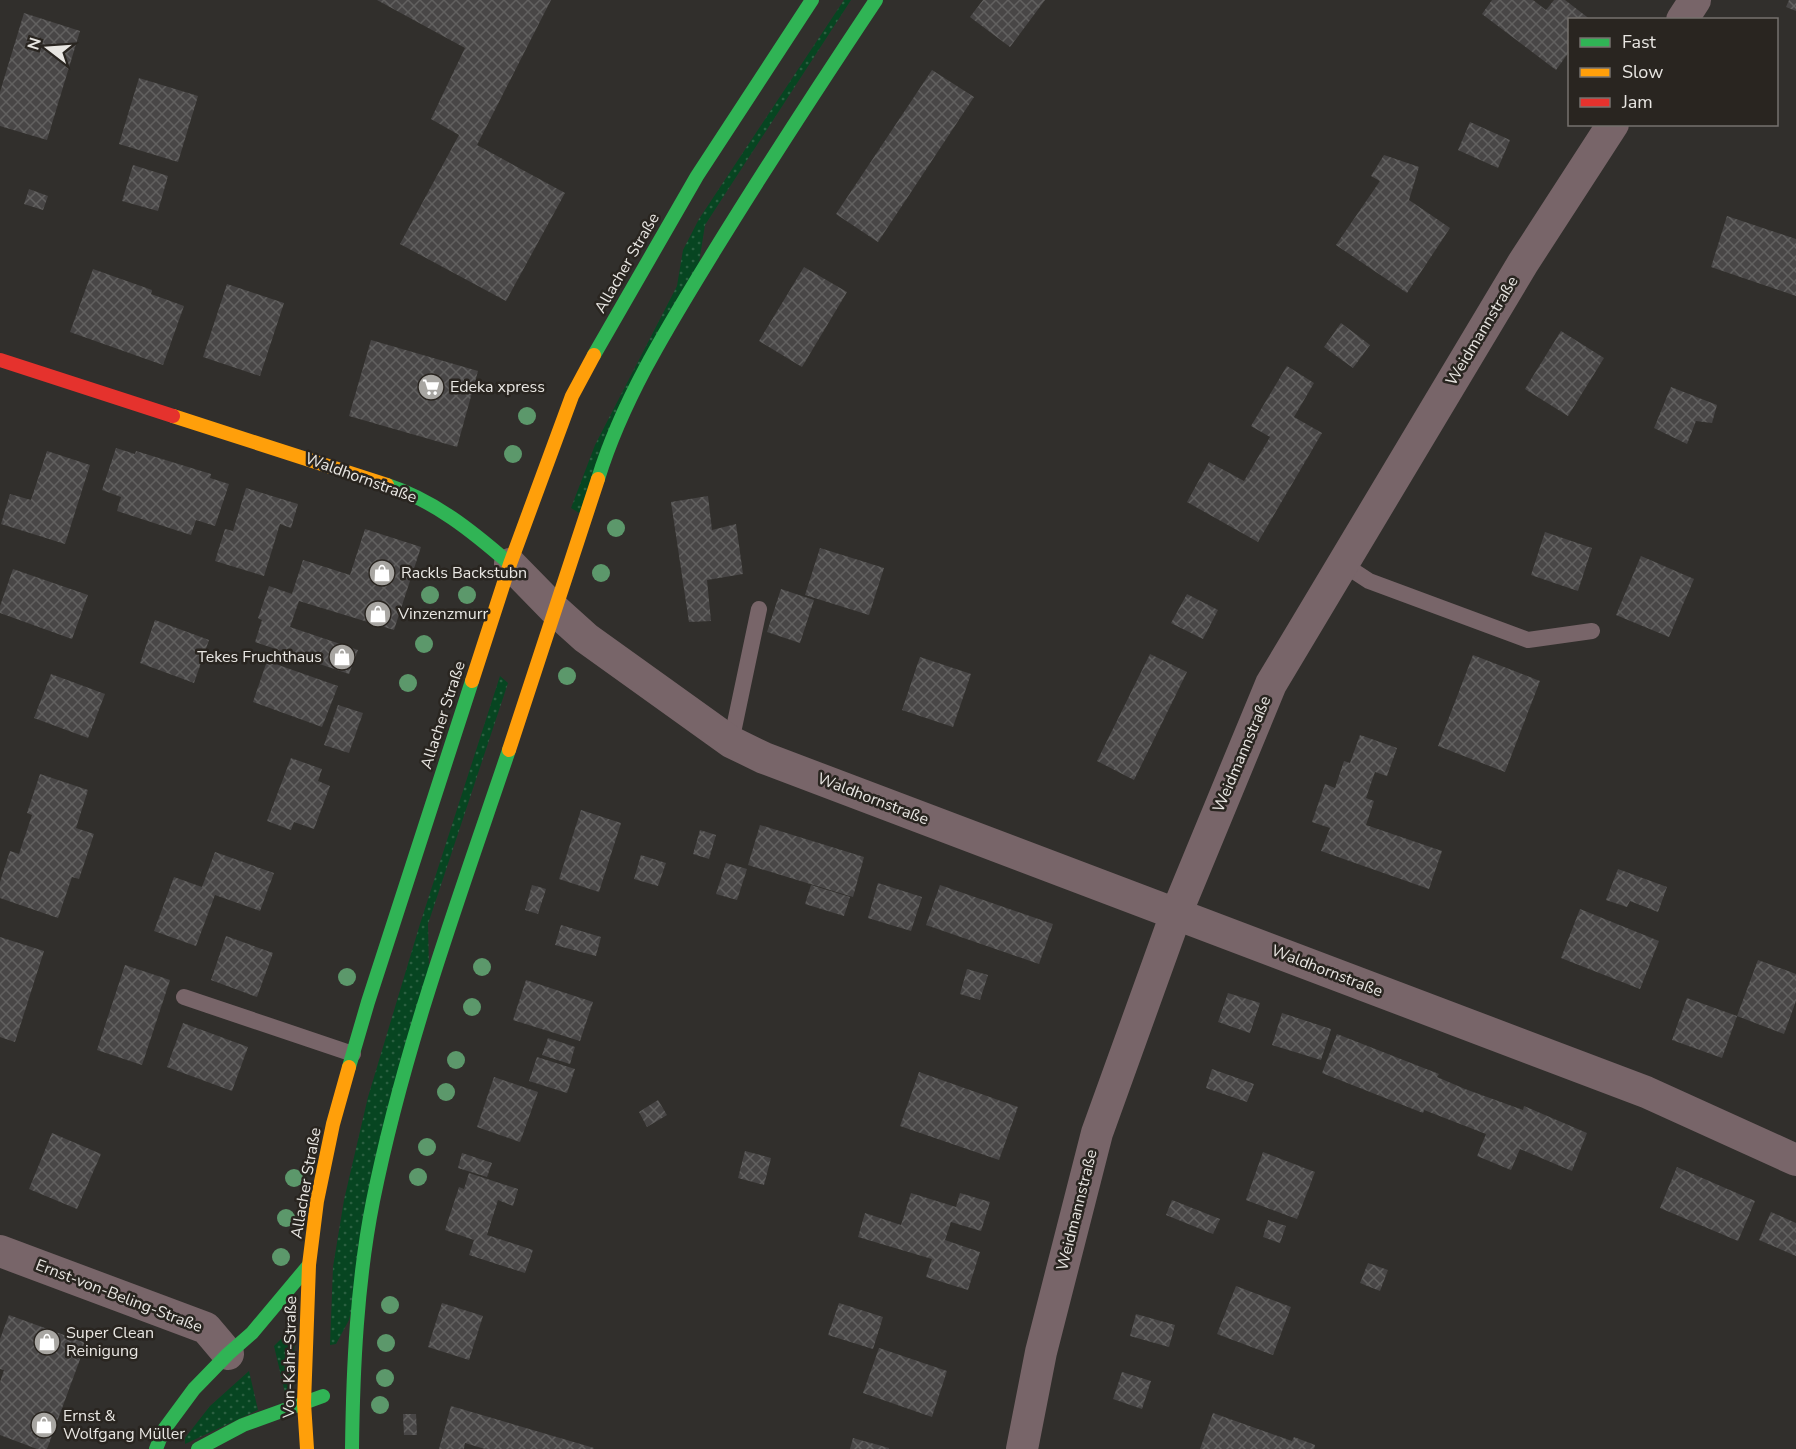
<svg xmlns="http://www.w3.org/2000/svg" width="1796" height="1449" viewBox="0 0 1796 1449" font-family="'Nunito Sans',sans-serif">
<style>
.grass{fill:url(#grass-dots)}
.building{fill:url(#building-cross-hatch)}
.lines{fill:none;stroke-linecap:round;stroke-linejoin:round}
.lane{stroke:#786569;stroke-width:16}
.street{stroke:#786569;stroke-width:32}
.fast{stroke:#30b455;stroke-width:14}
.slow{stroke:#ff9f0a;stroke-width:14}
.jam{stroke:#e5322d;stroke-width:14}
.tree{fill:#5c986b}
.labels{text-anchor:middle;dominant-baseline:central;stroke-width:5;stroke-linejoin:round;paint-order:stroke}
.street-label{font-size:16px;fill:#e8e6e2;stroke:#292520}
.poi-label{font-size:16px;fill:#e8e6e2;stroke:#292520;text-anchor:start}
</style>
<defs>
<pattern id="grass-dots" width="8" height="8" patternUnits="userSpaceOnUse" patternTransform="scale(1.5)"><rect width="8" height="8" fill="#074521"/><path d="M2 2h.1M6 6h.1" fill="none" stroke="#2b6041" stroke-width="1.8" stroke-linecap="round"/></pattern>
<pattern id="building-cross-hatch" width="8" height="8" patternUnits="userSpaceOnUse" patternTransform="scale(1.5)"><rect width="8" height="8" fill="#484646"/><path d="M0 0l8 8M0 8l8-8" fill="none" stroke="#626160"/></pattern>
</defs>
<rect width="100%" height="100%" fill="#312f2c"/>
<path class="grass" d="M844,0H851L705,225L699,263L579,513L571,508L595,445L677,286L683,250L699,219Z
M500,676L508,683L428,924L429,970L349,1320L336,1344L330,1345L333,1267L344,1200L368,1097L420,924Z
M288,1332L295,1338L292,1393L286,1397L274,1346Z
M249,1371L258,1410L185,1444V1438L210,1406Z"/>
<path class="building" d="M377,0H551L477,145L565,193L506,301L400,244L459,135L431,119L465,48Z
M983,0H1045L1010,47L970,17Z
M1492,0H1533L1546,10L1554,0H1565L1591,20H1569V52L1556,70L1482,14Z
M1789,0H1796V11L1786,7Z
M24,13L80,31L47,140L0,126V92Z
M932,70L974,97L878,242L836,214Z
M139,78L198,96L178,162L119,144Z
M1470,122L1510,140L1498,168L1458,150Z
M1384,155L1419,167L1409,200L1450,228L1407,293L1336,245L1380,181L1371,176Z
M133,165L168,176L158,211L122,201Z
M29,189L48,196L43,210L24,204Z
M1727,216L1796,239V296L1711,267Z
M804,267L847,292L802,367L759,341Z
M93,269L152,290L151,294L184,306L163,365L70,332Z
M227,284L284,303L260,376L203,357Z
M1341,323L1370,345L1353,368L1324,347Z
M1561,331L1604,358L1568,416L1525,389Z
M371,340L478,371L457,447L349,416Z
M1287,366L1314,383L1294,417L1322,433L1258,542L1187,502L1209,462L1244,481L1270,437L1251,426Z
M1671,387L1717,405L1712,423L1696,421L1687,444L1654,428Z
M116,448L135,454L136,451L211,474L210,478L229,484L215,526L196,520L191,535L117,511L121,497L102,490Z
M47,451L90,465L65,544L1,524L10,494L31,500Z
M246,488L298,504L291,528L280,524L264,576L215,561L225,529L233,531Z
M708,496L712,530L736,524L743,574L707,580L711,621L689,622L671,502Z
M365,529L421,547L394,630L299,601L290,627L358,650L349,674L255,642L262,620L258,618L269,586L292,594L303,560L350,575Z
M1545,532L1592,548L1578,591L1531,575Z
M820,548L884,568L869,615L805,595Z
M1641,556L1694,579L1669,637L1616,615Z
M13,569L88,595L72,639L0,613V606Z
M781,589L814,600L800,643L767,632Z
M1187,594L1218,610L1203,639L1171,623Z
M155,620L209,640L194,683L140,663Z
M1150,654L1187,672L1134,780L1097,761Z
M1473,655L1540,681L1505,772L1438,746Z
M920,657L971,674L953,727L902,710Z
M267,661L338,686L322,727L253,702Z
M51,674L105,694L88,738L34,718Z
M338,705L363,713L349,753L324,745Z
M1360,735L1397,748L1387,776L1375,772L1366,798L1374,801L1366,825L1442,851L1429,889L1321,851L1330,828L1312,822L1325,784L1335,788L1344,761L1350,763Z
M291,758L322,769L318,781L330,786L314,829L294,822L291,830L267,821Z
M40,774L88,790L76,828L94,834L79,879L72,877L58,918L0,898V882L10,851L19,854L32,815L27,813Z
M581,810L621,823L599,892L559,879Z
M760,825L864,857L853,897L748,865Z
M700,830L716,835L709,859L693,854Z
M215,852L274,873L260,911L215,895L196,946L154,931L174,877L202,887Z
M641,855L666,863L658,886L634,879Z
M726,863L747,869L737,900L716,894Z
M1618,869L1667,887L1658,912L1630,901L1627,907L1606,900Z
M878,883L922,897L911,931L868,918Z
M532,885L546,889L538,914L525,910Z
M811,885L850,897L844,916L805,904Z
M940,885L1053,924L1039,964L926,925Z
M1580,909L1659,941L1640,989L1561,958Z
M561,925L601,937L596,956L555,945Z
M226,936L273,953L257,997L211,980Z
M0,937L44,951L15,1042L0,1037Z
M1758,960L1796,974V1001L1784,1034L1737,1016L1722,1058L1672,1040L1687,998L1737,1016Z
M125,965L170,980L142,1065L97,1050Z
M967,969L988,975L980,1000L960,994Z
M526,980L593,1002L580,1041L513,1020Z
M1228,993L1260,1003L1250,1033L1218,1022Z
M1282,1013L1331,1029L1321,1060L1272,1045Z
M183,1023L248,1047L232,1091L167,1067Z
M1337,1034L1439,1074L1437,1077L1465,1089L1523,1110L1524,1106L1587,1133L1572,1171L1520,1149L1511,1170L1477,1156L1486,1134L1424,1110L1423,1113L1322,1073Z
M548,1038L575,1047L570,1064L542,1055Z
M537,1057L575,1069L567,1093L529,1081Z
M1212,1069L1254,1084L1247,1102L1206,1088Z
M919,1072L1018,1107L999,1160L900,1126Z
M494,1077L538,1092L520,1142L477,1127Z
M658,1100L667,1115L647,1127L639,1112Z
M52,1133L101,1154L77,1209L29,1189Z
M745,1151L771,1158L764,1185L738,1178Z
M1263,1152L1315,1172L1297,1219L1246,1200Z
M462,1153L492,1163L487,1177L458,1168Z
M1677,1167L1755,1201L1738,1241L1660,1208Z
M469,1173L518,1189L513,1206L498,1200L487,1235L533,1250L525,1273L469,1255L474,1240L445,1230L459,1187L464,1189Z
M911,1193L956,1207L960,1193L990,1202L981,1231L951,1222L945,1240L980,1252L968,1290L926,1277L932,1259L858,1237L865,1213L901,1225Z
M1172,1200L1220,1219L1213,1234L1166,1215Z
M1771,1212L1796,1223V1256L1759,1240Z
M1268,1220L1286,1226L1280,1243L1263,1237Z
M1368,1263L1388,1270L1380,1291L1360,1283Z
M1236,1286L1291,1307L1273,1355L1217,1334Z
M442,1303L483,1316L469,1360L428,1347Z
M839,1303L883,1317L873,1349L828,1335Z
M1136,1314L1175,1325L1169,1347L1130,1336Z
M9,1315L86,1343L47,1449H37L0,1435V1382L4,1370L0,1369V1339Z
M879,1348L947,1371L932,1417L863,1393Z
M1122,1372L1151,1381L1142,1409L1113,1399Z
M451,1406L594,1448L593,1449H485L465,1443L464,1449H439Z
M1213,1413L1292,1441L1294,1437L1315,1445L1314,1449H1200Z
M403,1414H416L417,1435H404Z
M853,1438L889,1448V1449H850Z"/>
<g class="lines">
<path class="lane" d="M1343,564L1369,581L1528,640L1592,631
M731,742L759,609
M184,997L353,1054"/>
<path class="street" d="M1682,20L1695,0
M510,564L556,611L586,638L731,742L764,758L1646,1092L1796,1160
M0,1251L206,1328L228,1354
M1022,1449L1041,1352L1097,1133L1176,914L1271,684L1523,263L1613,124"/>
<path class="fast" d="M594,355L697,176L812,0
M598,479C623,398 669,325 713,253C766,167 820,84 876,0
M387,485C435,501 472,531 510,564
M349,1067L368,1002L472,681
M156,1449L163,1431L194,1389L228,1354L252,1333L309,1265
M198,1449L243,1425L323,1396
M352,1449C353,1367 357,1282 373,1201C404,1047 459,898 509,750"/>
<path class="slow" d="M173,416L387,485
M472,681L510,564L572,396L594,355
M509,750L598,479
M307,1449L304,1403L309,1265L317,1201L333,1124L349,1067"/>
<path class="jam" d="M0,360L173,416"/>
</g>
<g class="tree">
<circle cx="527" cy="416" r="9"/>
<circle cx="513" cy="454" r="9"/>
<circle cx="616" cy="528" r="9"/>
<circle cx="601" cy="573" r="9"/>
<circle cx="430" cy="595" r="9"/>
<circle cx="467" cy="595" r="9"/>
<circle cx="424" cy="644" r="9"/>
<circle cx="567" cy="676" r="9"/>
<circle cx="408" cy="683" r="9"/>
<circle cx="482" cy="967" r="9"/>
<circle cx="347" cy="977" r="9"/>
<circle cx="472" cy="1007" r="9"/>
<circle cx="456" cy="1060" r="9"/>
<circle cx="446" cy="1092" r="9"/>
<circle cx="427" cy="1147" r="9"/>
<circle cx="418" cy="1177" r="9"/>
<circle cx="294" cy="1178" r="9"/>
<circle cx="286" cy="1218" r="9"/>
<circle cx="281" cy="1257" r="9"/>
<circle cx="390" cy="1305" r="9"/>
<circle cx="386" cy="1343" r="9"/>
<circle cx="385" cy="1378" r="9"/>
<circle cx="380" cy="1405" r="9"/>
</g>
<defs>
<symbol id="supermarket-disc" viewBox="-11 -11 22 22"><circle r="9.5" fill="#a8a6a2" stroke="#292520"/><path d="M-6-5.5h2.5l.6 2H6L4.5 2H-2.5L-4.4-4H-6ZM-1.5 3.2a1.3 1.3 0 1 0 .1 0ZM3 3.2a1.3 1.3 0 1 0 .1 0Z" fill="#fff"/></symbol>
<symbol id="shop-disc" viewBox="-11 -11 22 22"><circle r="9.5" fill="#a8a6a2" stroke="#292520"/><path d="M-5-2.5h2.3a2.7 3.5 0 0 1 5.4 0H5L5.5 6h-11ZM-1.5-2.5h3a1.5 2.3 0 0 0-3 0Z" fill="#fff"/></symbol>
</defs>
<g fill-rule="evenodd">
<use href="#supermarket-disc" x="416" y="372" width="30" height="30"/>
<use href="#shop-disc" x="367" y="558" width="30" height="30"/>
<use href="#shop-disc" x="363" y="599" width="30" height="30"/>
<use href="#shop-disc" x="327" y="642" width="30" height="30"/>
<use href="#shop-disc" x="32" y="1327" width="30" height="30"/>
<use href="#shop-disc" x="29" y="1410" width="30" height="30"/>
</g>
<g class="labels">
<g class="street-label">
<text transform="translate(627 263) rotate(-60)">Allacher Straße</text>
<text transform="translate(1482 331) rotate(-59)">Weidmannstraße</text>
<text transform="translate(361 478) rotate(20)">Waldhornstraße</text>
<text transform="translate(443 715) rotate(-72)">Allacher Straße</text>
<text transform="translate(1242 754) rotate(-67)">Weidmannstraße</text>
<text transform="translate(873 799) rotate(21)">Waldhornstraße</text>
<text transform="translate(1327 971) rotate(21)">Waldhornstraße</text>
<text transform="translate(306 1183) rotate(-80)">Allacher Straße</text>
<text transform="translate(1077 1210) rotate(-76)">Weidmannstraße</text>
<text transform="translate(119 1296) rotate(21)">Ernst-von-Beling-Straße</text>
<text transform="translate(290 1357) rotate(-89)">Von-Kahr-Straße</text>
</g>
<g class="poi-label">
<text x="450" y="387">Edeka xpress</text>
<text x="401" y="573">Rackls Backstubn</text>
<text x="398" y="614">Vinzenzmurr</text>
<text x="322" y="657" text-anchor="end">Tekes Fruchthaus</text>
<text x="66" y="1333">Super Clean<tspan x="66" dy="18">Reinigung</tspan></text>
<text x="63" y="1416">Ernst &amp;<tspan x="63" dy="18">Wolfgang Müller</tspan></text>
</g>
</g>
<rect x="1568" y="18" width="210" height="108" fill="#292520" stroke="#75726e" stroke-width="1.5"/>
<rect x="1580" y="38" width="30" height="9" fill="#30b455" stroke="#75726e" stroke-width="1.5"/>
<text x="1622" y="48" font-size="18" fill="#e8e6e2">Fast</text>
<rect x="1580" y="68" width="30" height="9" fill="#ff9f0a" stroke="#75726e" stroke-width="1.5"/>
<text x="1622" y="78" font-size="18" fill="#e8e6e2">Slow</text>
<rect x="1580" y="98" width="30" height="9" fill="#e5322d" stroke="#75726e" stroke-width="1.5"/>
<text x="1622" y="108" font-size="18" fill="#e8e6e2">Jam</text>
<g transform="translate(48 48) rotate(287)" stroke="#292520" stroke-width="4.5" paint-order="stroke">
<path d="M0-4.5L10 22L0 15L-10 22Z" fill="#e8e6e2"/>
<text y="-9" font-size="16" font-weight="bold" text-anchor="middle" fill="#e8e6e2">N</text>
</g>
</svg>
